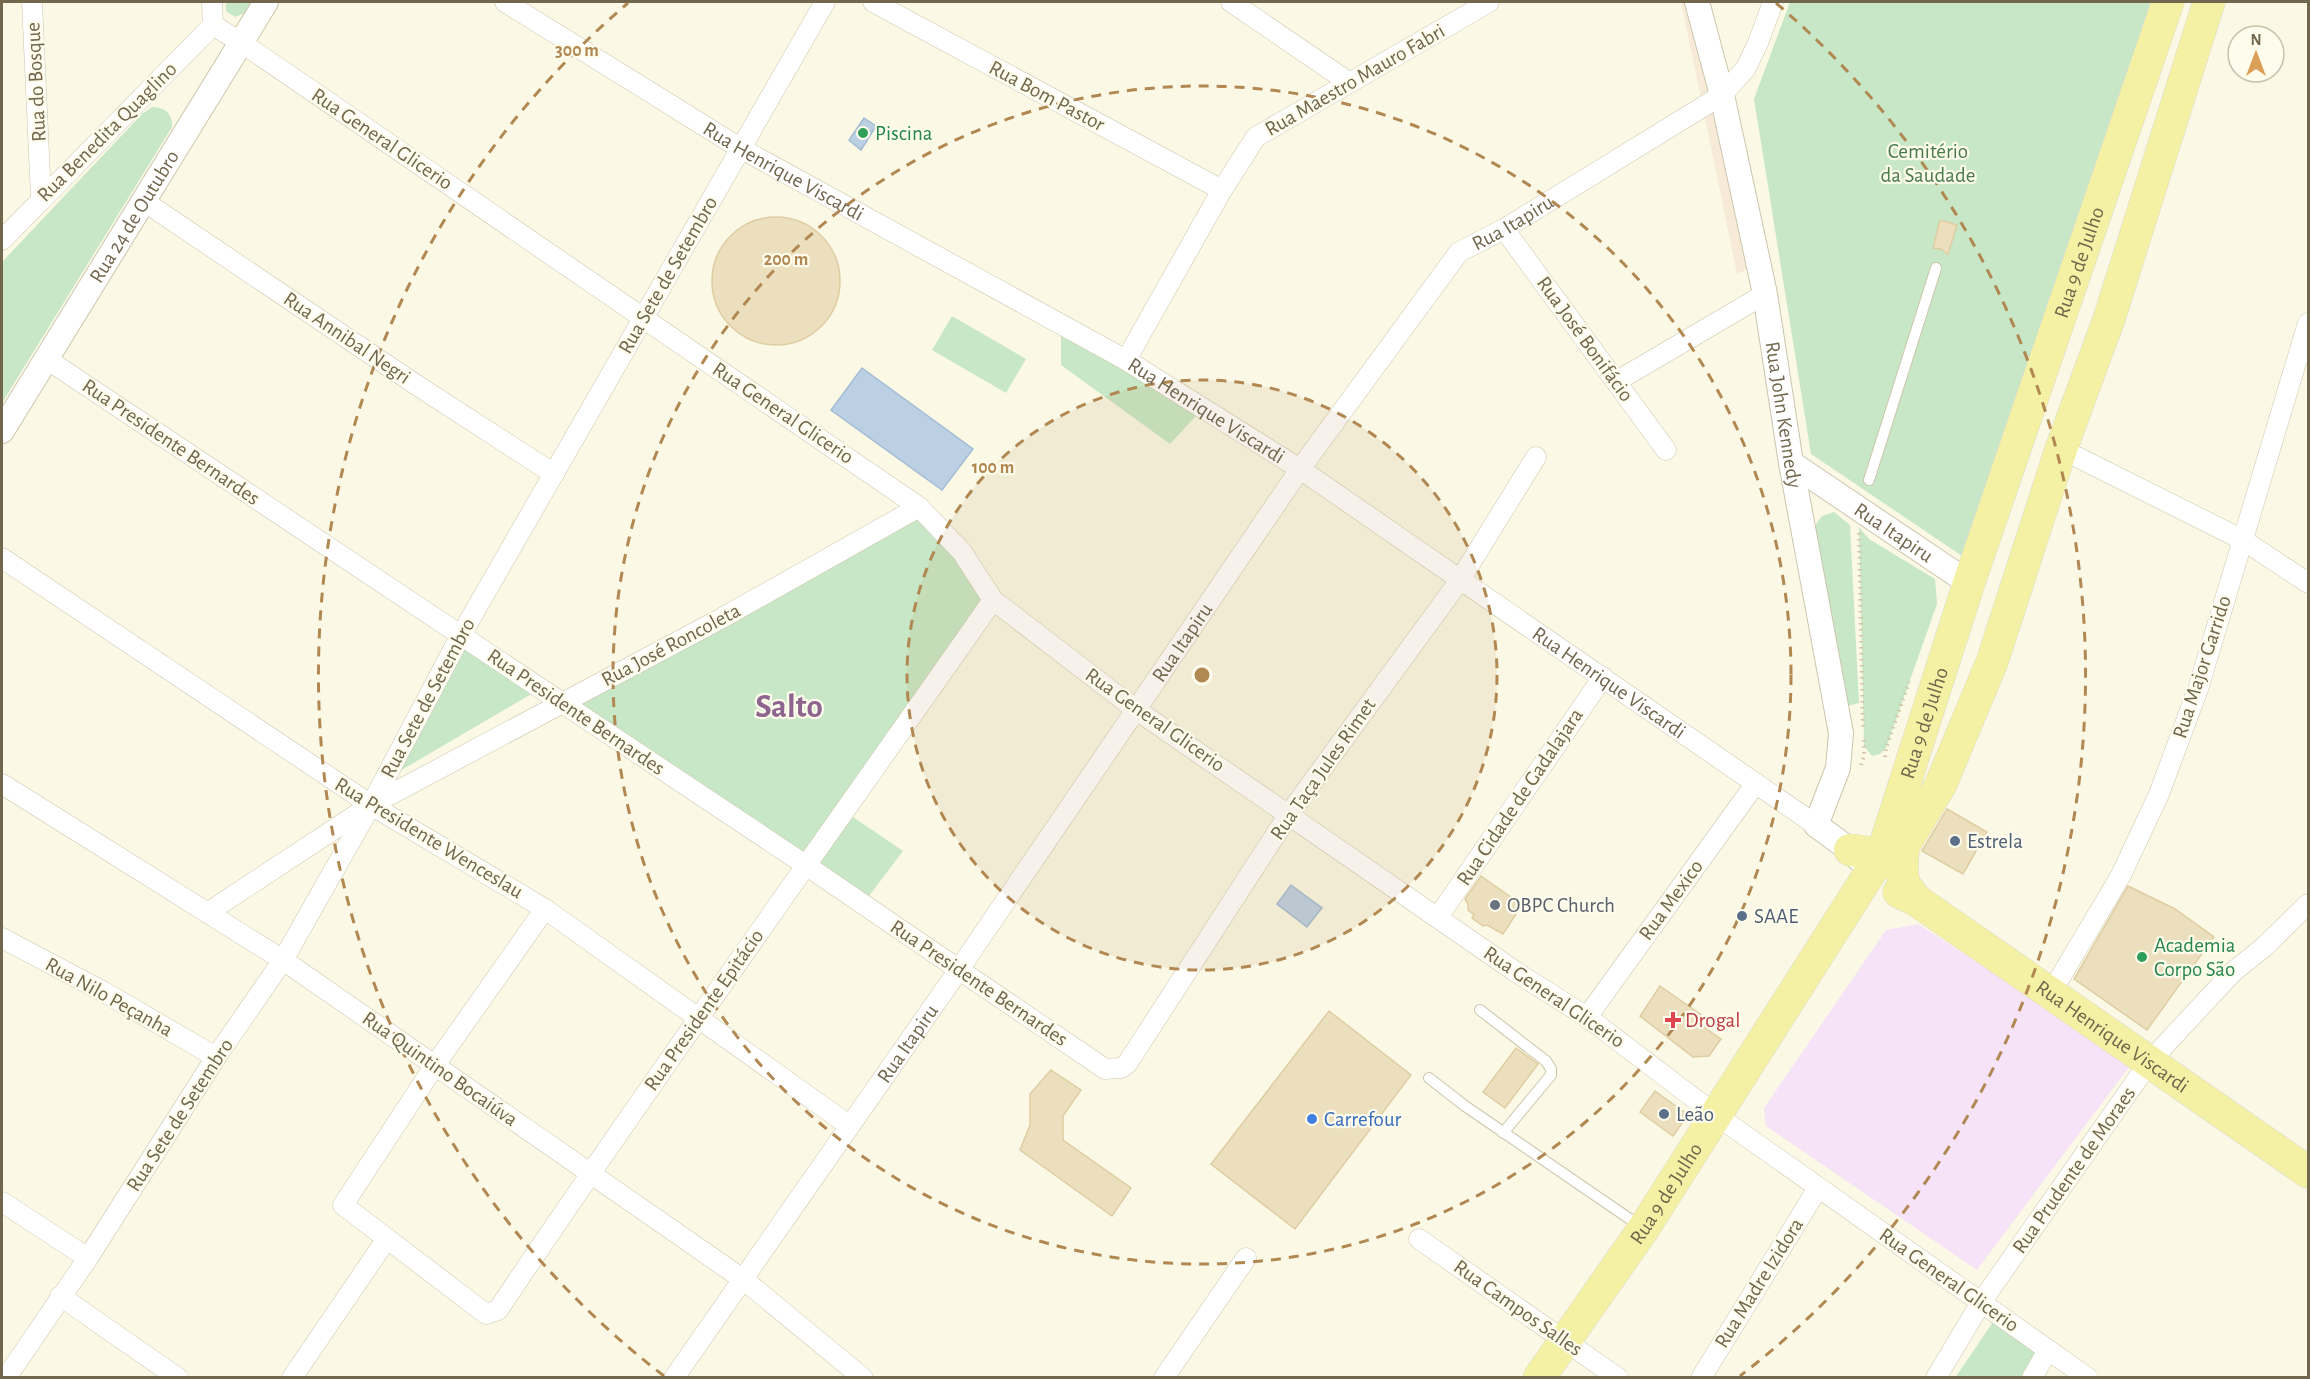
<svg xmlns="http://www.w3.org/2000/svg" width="2310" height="1379" viewBox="0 0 2310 1379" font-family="'Alegreya Sans',sans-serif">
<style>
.commercial{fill:#f7ebd8}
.education{fill:#f6e3f7}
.green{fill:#c8e7c6}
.water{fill:#bcd0e3;stroke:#a3bcd4;stroke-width:1.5}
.building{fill:#ecdfbe;stroke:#dfcda2;stroke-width:1.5}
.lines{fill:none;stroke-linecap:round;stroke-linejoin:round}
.service-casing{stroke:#ccc5ad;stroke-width:12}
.minor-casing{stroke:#ccc5ad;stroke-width:21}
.tertiary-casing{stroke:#ccc5ad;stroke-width:26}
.primary-casing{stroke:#dddad4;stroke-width:33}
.path{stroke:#d3c5a3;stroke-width:4;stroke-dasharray:1.5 4.5;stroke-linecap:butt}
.service{stroke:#fff;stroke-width:10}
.minor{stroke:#fff;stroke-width:20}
.tertiary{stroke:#fff;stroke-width:24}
.primary{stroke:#f4f0a4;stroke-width:32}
.ring{fill:none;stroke:#b18852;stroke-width:3;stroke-dasharray:10 8}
.leisure-dot{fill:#2e9e5b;stroke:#fefcec;stroke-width:2}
.service-dot{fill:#5c6f8a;stroke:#fefcec;stroke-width:2}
.worship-dot{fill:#6b7280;stroke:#fefcec;stroke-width:2}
.health-dot{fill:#e0444e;stroke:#fefcec;stroke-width:2}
.shop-dot{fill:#3f7fe0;stroke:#fefcec;stroke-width:2}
.labels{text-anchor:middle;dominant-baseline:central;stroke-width:4.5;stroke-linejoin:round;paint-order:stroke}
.street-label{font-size:21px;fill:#72664d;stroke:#fefcec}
.leisure-label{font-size:21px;fill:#27864d;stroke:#fefcec;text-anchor:start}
.park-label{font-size:21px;fill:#497c4b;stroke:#fefcec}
.service-label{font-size:21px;fill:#4e5e75;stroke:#fefcec;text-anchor:start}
.worship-label{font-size:21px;fill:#5b616d;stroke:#fefcec;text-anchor:start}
.health-label{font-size:21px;fill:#be3a42;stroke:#fefcec;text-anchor:start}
.shop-label{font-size:21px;fill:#366cbe;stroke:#fefcec;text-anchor:start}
.town-label{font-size:33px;font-weight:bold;fill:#8e658e;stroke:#fefcec}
.centre{fill:#b18852;stroke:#fefcec;stroke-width:3}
.ring-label{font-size:18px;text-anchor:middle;font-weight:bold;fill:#b18852;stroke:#fefcec;stroke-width:4.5;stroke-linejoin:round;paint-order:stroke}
</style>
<rect width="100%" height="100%" fill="#fbf9e6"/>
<path class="commercial" d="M1681,2H1711L1764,262L1737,274Z"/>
<path class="education" d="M1918,924L2132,1063L1977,1270L1766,1126L1764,1108L1886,930Z"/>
<path class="green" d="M226,2H251L245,13L235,17L226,11Z
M1790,2H2153L1965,558L1811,454L1754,99Z
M152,107C165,107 173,114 172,127L2,403V262L143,113Z
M952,316L1026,359L1006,393L932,350Z
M1061,332L1109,356L1197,415L1170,444L1061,365Z
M922,511L991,601L807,861L567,705Z
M1834,512L1850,525L1859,703L1847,706L1815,540L1816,524L1822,516Z
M1859,527L1869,539L1935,579L1937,604L1886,748L1880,754L1872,756L1864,746Z
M463,645L533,693L393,775Z
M850,815L903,851L869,896L818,861Z
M1997,1316L2048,1350L2030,1377L1955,1378Z"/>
<path class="water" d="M864,118L876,126L861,150L849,140Z
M862,368L973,449L942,490L831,410Z
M1291,885L1322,908L1307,927L1277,904Z"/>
<path class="building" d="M712 281a64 64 0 1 1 128 0a64 64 0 1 1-128 0Z
M1940,220L1957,225L1948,254L1941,249L1933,248Z
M1947,809L1987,832L1963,874L1922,851Z
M1481,876L1522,905L1503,934L1487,925L1483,926L1472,918L1474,915L1468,910V904L1465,899Z
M2128,886L2175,909L2214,937L2147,1030L2074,979Z
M1660,986L1703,1016L1699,1024L1721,1039L1709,1056L1693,1057L1640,1016Z
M1329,1011L1411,1075L1295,1229L1211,1164Z
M1516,1048L1538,1064L1505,1108L1483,1092Z
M1051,1070L1081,1090L1063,1116V1140L1131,1188L1112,1216L1020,1150L1030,1125V1094Z
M1655,1091L1688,1115L1673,1136L1640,1112Z"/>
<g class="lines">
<defs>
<path id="service" d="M1869,480L1936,268
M1480,1010L1546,1061L1551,1069V1075L1503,1133
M1429,1078L1465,1106L1643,1228"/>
<g id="minor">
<path d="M32,2L41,198"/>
<path d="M212,2L213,25L242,43L919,507L962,552L993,600L1135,709L1516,972L1587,1017L1716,1115L2088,1378"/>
<path id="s1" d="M505,2L740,148L1126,360L1300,469L1816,825"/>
<path d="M873,2L1222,190"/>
<path d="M1231,2L1350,83"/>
<path d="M142,200L418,386L554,474"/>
<path d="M1504,229L1666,450"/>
<path d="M2,240L213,25"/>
<path d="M45,358L807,866L1105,1069L1121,1068L1127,1064L1289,814L1460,580L1536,457"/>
<path d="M1126,360L1222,190L1256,137L1489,2"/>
<path d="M1617,381L1765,294"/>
<path d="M2061,449L2243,540L2308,583"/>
<path d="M2,558L371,805L545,909L850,1126"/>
<path d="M2,784L283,960L744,1280L863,1378"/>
<path d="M545,909L435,1065L343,1205L486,1314L498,1310C659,1070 828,836 993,600"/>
<path d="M207,913L371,805L722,618L919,507"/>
<path d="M1438,917L1603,677"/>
<path d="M2,938L104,992L216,1057"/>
<path d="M2051,993L2121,875L2159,794L2198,689L2308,323"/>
<path d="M1587,1017L1756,783"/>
<path d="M2,1202L88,1258"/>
<path d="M1419,1239L1618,1378"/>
<path d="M60,1296L178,1378"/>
<path d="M6,1378L88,1258L216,1057L283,960L371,805L461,635L825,2"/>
<path d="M292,1378L386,1240"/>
<path id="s2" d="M674,1378L960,968L1300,469L1459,252L1504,229L1722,95L1746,68L1758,43L1773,2"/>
<path d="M1164,1378L1246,1258"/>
<path d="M1701,1378L1818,1188"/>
<path d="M1936,1378L1982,1301L2150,1061L2233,972L2264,947L2308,904"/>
<path d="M2032,1378L2048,1350"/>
</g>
<g id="tertiary">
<path id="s3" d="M1697,2L1722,95L1765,294L1791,463L1841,733L1838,768L1816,825L1850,850L1861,861"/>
<path id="s4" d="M2,431L266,2"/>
<path id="s5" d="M1791,463L1969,583"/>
</g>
<g id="primary">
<path d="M1850,850L1882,854L1899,848"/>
<path id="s6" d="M1899,892L1916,900L2308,1172"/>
<path d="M1916,900L1905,885L1902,874L1903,847L1941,784L1992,662L2061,449L2109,319L2209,2"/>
<path id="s7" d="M1539,1378L1644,1228L1882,854L1969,583L2168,2"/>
</g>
</defs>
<use href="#service" class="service-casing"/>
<use href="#minor" class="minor-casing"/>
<use href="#tertiary" class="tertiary-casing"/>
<use href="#primary" class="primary-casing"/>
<path class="path" d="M1859,533L1863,727
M1885,757L1886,748L1909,682
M1861,765L1864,756V740"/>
<use href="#service" class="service"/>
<use href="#minor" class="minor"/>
<use href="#tertiary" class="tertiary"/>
<use href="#primary" class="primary"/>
</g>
<circle cx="1202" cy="675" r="295" fill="#b18852" fill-opacity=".12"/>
<g class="ring">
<circle cx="1202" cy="675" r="295"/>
<circle cx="1202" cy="675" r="589"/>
<path d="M664 1376A884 884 0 0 1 628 3M1776 3A884 884 0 0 1 1740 1376"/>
</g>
<g class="leisure-dot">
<circle cx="863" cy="133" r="6"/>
<circle cx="2142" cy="957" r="6"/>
</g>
<g class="service-dot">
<circle cx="1955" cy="841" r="6"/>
<circle cx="1742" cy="916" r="6"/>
<circle cx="1664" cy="1114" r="6"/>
</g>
<circle class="worship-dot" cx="1495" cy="905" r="6"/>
<path class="health-dot" d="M1670 1011h6v6h6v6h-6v6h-6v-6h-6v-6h6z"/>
<circle class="shop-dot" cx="1312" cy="1119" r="6"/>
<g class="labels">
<g class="street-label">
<text transform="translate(1355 80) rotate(-30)">Rua Maestro Mauro Fabri</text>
<text transform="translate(36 82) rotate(-93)">Rua do Bosque</text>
<text transform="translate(1047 96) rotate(28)">Rua Bom Pastor</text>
<text transform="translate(107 132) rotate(-45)">Rua Benedita Quaglino</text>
<text transform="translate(382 139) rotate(34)">Rua General Glicerio</text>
<text stroke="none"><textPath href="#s1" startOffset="326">Rua Henrique Viscardi</textPath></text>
<text stroke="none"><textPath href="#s4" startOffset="252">Rua 24 de Outubro</textPath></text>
<text stroke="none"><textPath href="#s2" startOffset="1434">Rua Itapiru</textPath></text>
<text stroke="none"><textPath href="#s7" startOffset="1250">Rua 9 de Julho</textPath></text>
<text transform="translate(668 275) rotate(-60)">Rua Sete de Setembro</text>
<text transform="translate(347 338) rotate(34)">Rua Annibal Negri</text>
<text transform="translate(1585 339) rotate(54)">Rua José Bonifácio</text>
<text stroke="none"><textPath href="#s1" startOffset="812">Rua Henrique Viscardi</textPath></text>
<text transform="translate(783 413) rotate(34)">Rua General Glicerio</text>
<text stroke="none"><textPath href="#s3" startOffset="422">Rua John Kennedy</textPath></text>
<text transform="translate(171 442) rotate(34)">Rua Presidente Bernardes</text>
<text stroke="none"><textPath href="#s5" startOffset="124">Rua Itapiru</textPath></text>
<text stroke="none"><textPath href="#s2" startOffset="894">Rua Itapiru</textPath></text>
<text transform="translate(671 645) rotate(-28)">Rua José Roncoleta</text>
<text transform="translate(2202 667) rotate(-72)">Rua Major Garrido</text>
<text stroke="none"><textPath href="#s1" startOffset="1298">Rua Henrique Viscardi</textPath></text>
<text transform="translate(428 698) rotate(-62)">Rua Sete de Setembro</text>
<text transform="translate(576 712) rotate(34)">Rua Presidente Bernardes</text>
<text transform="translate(1155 720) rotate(35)">Rua General Glicerio</text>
<text stroke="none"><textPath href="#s7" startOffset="764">Rua 9 de Julho</textPath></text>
<text transform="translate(1323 769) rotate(-55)">Rua Taça Jules Rimet</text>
<text transform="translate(1520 797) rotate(-56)">Rua Cidade de Gadalajara</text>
<text transform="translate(429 838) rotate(31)">Rua Presidente Wenceslau</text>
<text transform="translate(1671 900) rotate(-54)">Rua Mexico</text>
<text transform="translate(979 983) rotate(34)">Rua Presidente Bernardes</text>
<text transform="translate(109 997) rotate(29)">Rua Nilo Peçanha</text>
<text transform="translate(1554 997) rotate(34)">Rua General Glicerio</text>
<text transform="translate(704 1010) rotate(-55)">Rua Presidente Epitácio</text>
<text stroke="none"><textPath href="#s6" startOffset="258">Rua Henrique Viscardi</textPath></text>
<text stroke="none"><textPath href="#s2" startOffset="408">Rua Itapiru</textPath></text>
<text transform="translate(440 1069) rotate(35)">Rua Quintino Bocaiúva</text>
<text transform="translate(180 1115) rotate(-57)">Rua Sete de Setembro</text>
<text transform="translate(2074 1170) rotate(-55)">Rua Prudente de Moraes</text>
<text stroke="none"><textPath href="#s7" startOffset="224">Rua 9 de Julho</textPath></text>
<text transform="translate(1949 1280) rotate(35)">Rua General Glicerio</text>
<text transform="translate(1759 1283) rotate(-58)">Rua Madre Izidora</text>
<text transform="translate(1518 1308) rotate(35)">Rua Campos Salles</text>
</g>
<g class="leisure-label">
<text x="875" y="133">Piscina</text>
<text x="2154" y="945">Academia<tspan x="2154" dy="24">Corpo São</tspan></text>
</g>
<g class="park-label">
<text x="1928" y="151">Cemitério<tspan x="1928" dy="24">da Saudade</tspan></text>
</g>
<g class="service-label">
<text x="1967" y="841">Estrela</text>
<text x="1754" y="916">SAAE</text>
<text x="1676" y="1114">Leão</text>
</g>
<g class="worship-label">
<text x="1507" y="905">OBPC Church</text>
</g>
<g class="health-label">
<text x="1685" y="1020">Drogal</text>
</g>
<g class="shop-label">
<text x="1324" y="1119">Carrefour</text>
</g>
<g class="town-label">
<text x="789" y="707">Salto</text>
</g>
</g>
<circle cx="1202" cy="675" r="9" class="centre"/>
<g class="ring-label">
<text x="577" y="56">300 m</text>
<text x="786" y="265">200 m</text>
<text x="993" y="473">100 m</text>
</g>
<rect width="2310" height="1379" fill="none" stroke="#72664d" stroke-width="6"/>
<g transform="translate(2256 54)"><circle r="28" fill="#fefcec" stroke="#c6c0ac" stroke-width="1.5"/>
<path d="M0-4.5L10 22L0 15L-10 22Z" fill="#db9f55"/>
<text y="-9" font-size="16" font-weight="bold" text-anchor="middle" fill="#72664d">N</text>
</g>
</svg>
